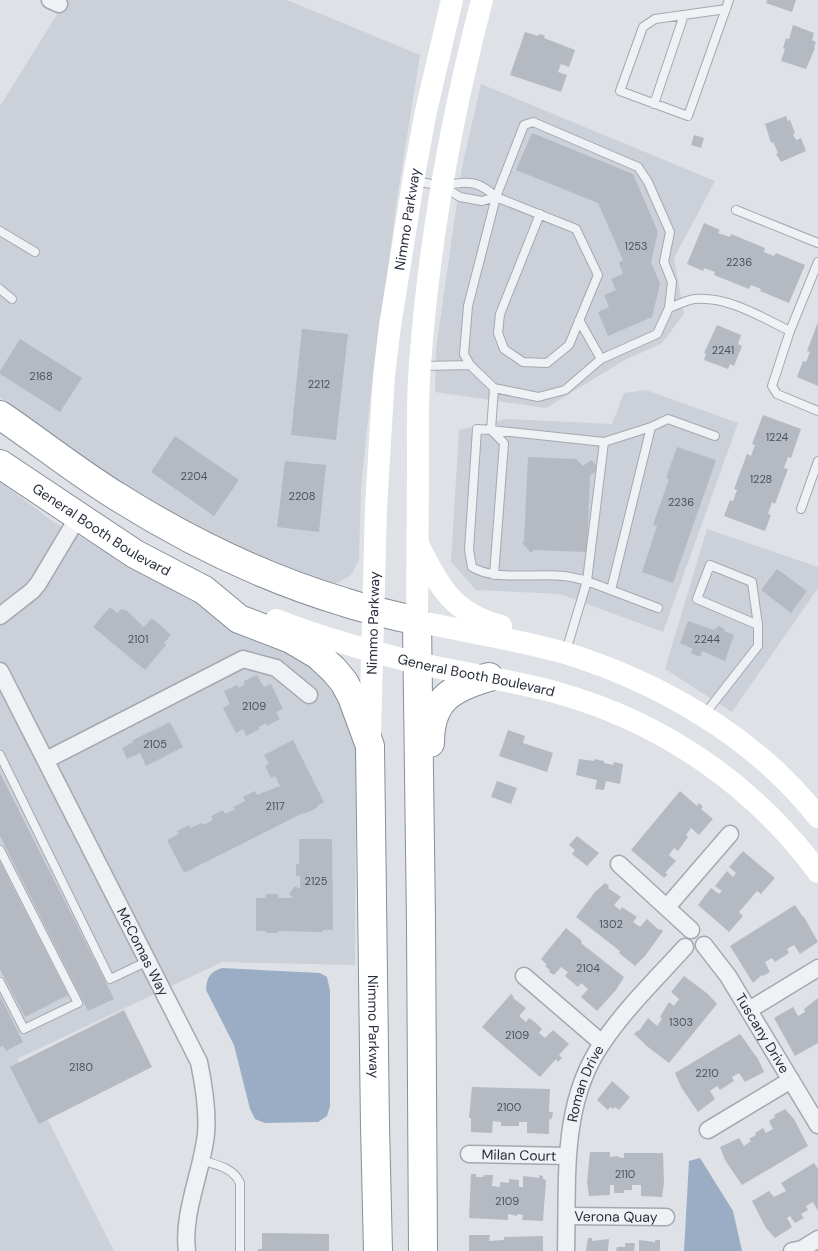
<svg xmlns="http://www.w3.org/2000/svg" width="818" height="1251" viewBox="0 0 818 1251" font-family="'DM Sans',sans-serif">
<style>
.built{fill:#ccd0d8}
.water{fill:#9badc4}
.building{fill:#b5bac2}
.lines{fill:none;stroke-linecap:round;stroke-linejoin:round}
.lane-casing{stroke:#a4a8b0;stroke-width:10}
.street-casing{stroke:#a4a8b0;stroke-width:19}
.highway-casing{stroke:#868e9b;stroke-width:30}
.lane{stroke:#f0f1f5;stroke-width:8}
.street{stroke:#f0f1f5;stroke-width:16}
.secondary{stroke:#fff;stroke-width:22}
.highway{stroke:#fff;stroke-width:28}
.labels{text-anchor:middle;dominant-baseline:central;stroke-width:4;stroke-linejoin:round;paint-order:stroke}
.number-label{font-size:11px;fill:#4b515e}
.street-label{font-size:14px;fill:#282e3c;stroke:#edeff4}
</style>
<rect width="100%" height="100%" fill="#dee1e6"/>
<path class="built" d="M66,0H287L420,55L397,199L378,347L371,391L361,488L359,560L351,575L339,582L331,585L243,553L137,497L0,398V106Z
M481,84L715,181L674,258L684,314L662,343L623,361L546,408L435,392L436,349L462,167Z
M646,390L738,423L663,632L560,594L476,590L451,562L459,430L506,419L612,424L624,393Z
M0,482L54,522L245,629L302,657L337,690L356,738L355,965L222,962L17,1059L114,1251H0Z
M707,529L818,567V588L732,712L665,669Z"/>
<path class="water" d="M222,968L320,973L327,977L330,991V1106L327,1116L318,1122L265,1123L255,1119L250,1109L234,1045L206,990C207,977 210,972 222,968Z
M700,1158L733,1211L742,1251H684L689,1161Z"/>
<path class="building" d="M767,0H796L792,12L766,3Z
M793,25L814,33L812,40L816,42L814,47L815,48L806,69L781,61L785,49L783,48L786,38L789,39Z
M525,32L538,36L539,34L543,35L545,36L544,38L575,50L569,67L561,64L558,72L567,75L561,92L510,75Z
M786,116L788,121L790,120L795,133L793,134L796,140L801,138L806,151L781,162L776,154L778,153L773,142L771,143L765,124Z
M532,133L633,174L658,232L651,262L660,284L652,317L608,336L598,312L609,307L604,295L616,290L611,279L623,274L619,263L623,260L598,203L516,170Z
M694,135L704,138L701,148L691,145Z
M704,223L720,230L718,233L730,237L731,234L765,248L764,252L774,256L776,253L805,265L789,303L760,291L761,289L751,285L749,289L714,275L715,272L704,268L703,271L687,264Z
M818,322V386L797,377L803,361L806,362L810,352L807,351Z
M717,325L741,335L738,344L742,346L734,366L730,364L728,369L704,360L706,354L704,353Z
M302,329L348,334L336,440L291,435Z
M20,339L82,378L60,412L0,374V371Z
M763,415L801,429L791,458L788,457L784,468L788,469L775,504L772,502L768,514L771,515L765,531L724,516L730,500L733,501L737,490L734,489L747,454L751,456L755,445L752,444Z
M175,436L239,480L214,516L151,472Z
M677,447L716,460L673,583L642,572L657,526L653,525L669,479L666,478Z
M528,457L576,459L583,466L591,460L599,468L590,476L587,552L534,550L531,553L522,543L524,541Z
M285,461L326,465L319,532L277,527Z
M777,569L807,591L791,613L761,590Z
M110,607L117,613L121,609L126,610L144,627L152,618L171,635L164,643L166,645L145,670L93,627Z
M688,621L714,630L719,626L725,629L724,631L734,635L725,661L702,651L700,657L691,653L693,649L680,643Z
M257,675L264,687L271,684L283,709L276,712L280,719L267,726L266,723L259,727L260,729L246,736L243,729L236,733L223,708L230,704L224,691L237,685L239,688L245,684L244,681Z
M170,722L183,747L146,766L140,753L127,759L122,748L133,742V740Z
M508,730L525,736L523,743L553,753L547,772L499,756Z
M293,740L324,802L317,806V808L304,814L303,813L184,873L167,840L179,834L177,831L189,825L190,828L202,823L203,825L213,820L211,816L223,810L225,814L235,809L233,807L245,801L243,797L255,791L257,795L280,786L275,776L271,778L265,766L269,764L264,755Z
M579,759L594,761V759L604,761V763L613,765L614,762L623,764L620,784L606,781L604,790L595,789L597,780L576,775Z
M0,773L114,999L88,1011L0,836Z
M497,781L517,788L511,804L491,797Z
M680,791L697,806L699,803L703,807L701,809L713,819L699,835L691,828L686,835L688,837L678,851L674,848L669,855L676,861L665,873L668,874L664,878L631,850Z
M577,836L599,853L587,866L572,854L575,850L569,845Z
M299,839H332L333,930H323L322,932L278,931V933H266V931H256V898H266V894H278V898H293L289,894L295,886L300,889V876H296V864H299Z
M743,851L775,878L761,894L757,891L739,912L743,916L729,932L698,905L711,888L719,894L722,891L715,886L727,871L733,877L736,873L729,867Z
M0,862L68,995L25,1017L0,969Z
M605,883L609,886L608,888L621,897L614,905L620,910L622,907L637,917L633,922L640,927L647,919L659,930L660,929L663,931L645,956L635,966L619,953L620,951L576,917L595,892Z
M795,905L803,917H804L818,942L800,954L794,945L787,949L789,953L775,962L772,958L765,962L770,972L763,976L762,975L753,983L730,946Z
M566,928L582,941L581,943L624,977L616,990L597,1011L581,997L588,989L581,983L578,987L565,976L568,972L561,967L554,975L549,972L550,970L545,966L547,965L541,959Z
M684,976L708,994L717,1004L669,1063L644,1044H645L634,1034L638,1030L639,1031L648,1018L657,1026L662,1019L660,1017L669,1002L674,1006L679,999L671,992Z
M511,994L514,997L513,998L526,1008L519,1016L526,1022L529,1018L536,1023L542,1029L539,1033L545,1038L553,1030L569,1044L559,1055L562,1058L558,1062L556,1059L540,1077L482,1027Z
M0,996L23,1042L6,1051L3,1046L0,1047Z
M818,998V1043L795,1056L774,1018L793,1007L798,1016L805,1012L804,1009Z
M124,1010L152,1067L39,1124L10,1067Z
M740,1034L758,1059L764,1072L745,1082L739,1073L732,1077L734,1081L720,1090L717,1086L710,1091L715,1099L698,1112L681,1087L675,1073Z
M612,1081L630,1097L619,1110L615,1107L613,1109L610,1107L608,1110L597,1100Z
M472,1087L550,1089L549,1112H553L552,1118L549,1120V1134L527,1133V1122H519V1126H501V1122L493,1121L492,1133L471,1132V1118H469Z
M785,1109L794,1119L808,1146L742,1185L725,1160L720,1147L739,1138L744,1146L751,1141L749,1139L756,1135L755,1133L763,1128L766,1133L773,1129L769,1121L775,1117L774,1115Z
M590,1152H610V1157L618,1156V1157L624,1158V1153H663L664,1183L662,1197L641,1196V1185H632V1190H624V1193H614V1185H610V1195L589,1196L587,1182Z
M814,1163L818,1169V1211L813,1202L806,1206L808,1210L801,1214L804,1218L795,1223L790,1216L787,1218L792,1227L775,1238L766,1228L752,1201L769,1191L774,1197L786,1191L781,1183Z
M471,1174H476V1177H483L484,1175H493L492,1186L500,1187V1182L509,1183V1179L519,1180V1187H523V1176L539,1178V1175L543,1176V1179L546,1180L543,1221L522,1220L523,1215L517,1214V1216L508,1214V1220L469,1218Z
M262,1233L329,1234V1251H258V1249H262Z
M469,1235H490L489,1241L504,1240V1237L543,1236V1251H469Z
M588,1238H592V1241L609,1239L608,1251H586Z
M639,1240L655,1242V1240H660V1251H639Z
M625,1243H635L634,1251H616L617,1247H625Z"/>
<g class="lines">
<defs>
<path id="lane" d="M726,9L655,19L643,27L620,91L688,116L729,0
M654,104L684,15
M533,122L638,167L648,182L670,232L664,262L672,282L669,308L657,334L601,359L565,390L538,397L494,388L470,365L464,354L468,306L496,197L524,125Z
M415,181L442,186L460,197L482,201L496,197C479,181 467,180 445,186
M496,197L576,229L598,275L569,345L547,363L523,362L504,349L498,333L500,314L540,214
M736,210L818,243
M0,231L35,252
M818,262L790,331L772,386L777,394L818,411
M0,289L12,299
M669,308C677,305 686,300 695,299C728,296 761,317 790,331
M579,320L601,359
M422,366L470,365
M604,442L651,427L668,419L715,436
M801,509L818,461
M494,575L504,443L491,430L477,429L469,550L472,567C493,581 538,573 564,576C572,577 580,579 587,581L604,442L491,430L494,388
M611,590L651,427
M566,651L587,581L658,608
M704,715L758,646V625L697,599L710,565L752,582L758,625
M0,755L110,979L148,961
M0,850L78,1003L24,1029L0,982
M201,1160C216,1165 233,1167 240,1183V1251"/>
<g id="street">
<path d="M50,0L59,4"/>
<path d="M0,616L32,591L38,584L78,517"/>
<path id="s1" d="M0,671L199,1062C204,1086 208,1110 206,1134C202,1172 182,1213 187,1251"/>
<path d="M46,760L243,659L276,668L309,695"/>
<path d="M619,864L691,930"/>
<path d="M667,907L730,834"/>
<path id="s2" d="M704,945L728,976L818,1125"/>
<path d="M524,976L602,1043"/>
<path d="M749,1010L818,968"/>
<path d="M708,1130L791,1080"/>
<path id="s3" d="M469,1154L567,1156"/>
<path id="s4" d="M567,1216L666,1217"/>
<path id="s5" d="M566,1251C568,1180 560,1103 603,1042C626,1008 657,978 685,947"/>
<path d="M792,1251L802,1249L818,1239"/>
</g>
<g id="highway">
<path d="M0,415C40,442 77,472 118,497C188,541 264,578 344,602C368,610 392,615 417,621L421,923L423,1251"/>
<path id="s8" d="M0,464L135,554L204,590L239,619L291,639L318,655L334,670L344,682L352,697L370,746L375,1126L378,1251"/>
<path d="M430,743C430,700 451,688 489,677"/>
</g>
</defs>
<use href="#lane" class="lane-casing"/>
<use href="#street" class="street-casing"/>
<use href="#highway" class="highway-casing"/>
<use href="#lane" class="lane"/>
<use href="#street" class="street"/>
<g class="secondary">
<path d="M482,0C451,119 429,241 420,364C417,398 418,432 418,466C418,518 417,569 417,621C466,632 516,639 565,653C660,682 756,738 818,817"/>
<path d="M419,546C439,587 454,614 501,626"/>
<path id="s6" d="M276,620C322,638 369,651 417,663C464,674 512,680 558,693C662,722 754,785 818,872"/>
<path id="s7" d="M370,735L376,507L384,376L390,326L415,170L426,111L452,0"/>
</g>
<use href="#highway" class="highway"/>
</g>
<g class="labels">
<g class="number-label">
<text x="636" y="246">1253</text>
<text x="739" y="262">2236</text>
<text x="723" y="350">2241</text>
<text x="41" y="376">2168</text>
<text x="319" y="384">2212</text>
<text x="777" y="437">1224</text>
<text x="194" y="476">2204</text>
<text x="761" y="479">1228</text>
<text x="302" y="496">2208</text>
<text x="681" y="502">2236</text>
<text x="138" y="639">2101</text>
<text x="707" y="639">2244</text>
<text x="254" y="706">2109</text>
<text x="155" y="744">2105</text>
<text x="275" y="806">2117</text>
<text x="316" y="881">2125</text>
<text x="611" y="924">1302</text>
<text x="588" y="968">2104</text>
<text x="681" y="1022">1303</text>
<text x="517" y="1035">2109</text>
<text x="81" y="1067">2180</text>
<text x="707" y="1073">2210</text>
<text x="509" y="1107">2100</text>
<text x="625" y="1174">2110</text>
<text x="507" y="1201">2109</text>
</g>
<g class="street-label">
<text stroke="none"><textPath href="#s7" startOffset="518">Nimmo Parkway</textPath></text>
<text stroke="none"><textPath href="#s8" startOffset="121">General Booth Boulevard</textPath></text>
<text stroke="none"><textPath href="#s7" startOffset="112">Nimmo Parkway</textPath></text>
<text stroke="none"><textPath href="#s6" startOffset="208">General Booth Boulevard</textPath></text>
<text stroke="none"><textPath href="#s1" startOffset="315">McComas Way</textPath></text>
<text stroke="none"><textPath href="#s8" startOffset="760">Nimmo Parkway</textPath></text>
<text stroke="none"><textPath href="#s2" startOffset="106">Tuscany Drive</textPath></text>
<text stroke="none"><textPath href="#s5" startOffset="170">Roman Drive</textPath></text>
<text stroke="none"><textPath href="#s3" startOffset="50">Milan Court</textPath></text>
<text stroke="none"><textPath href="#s4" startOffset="49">Verona Quay</textPath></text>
</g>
</g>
</svg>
